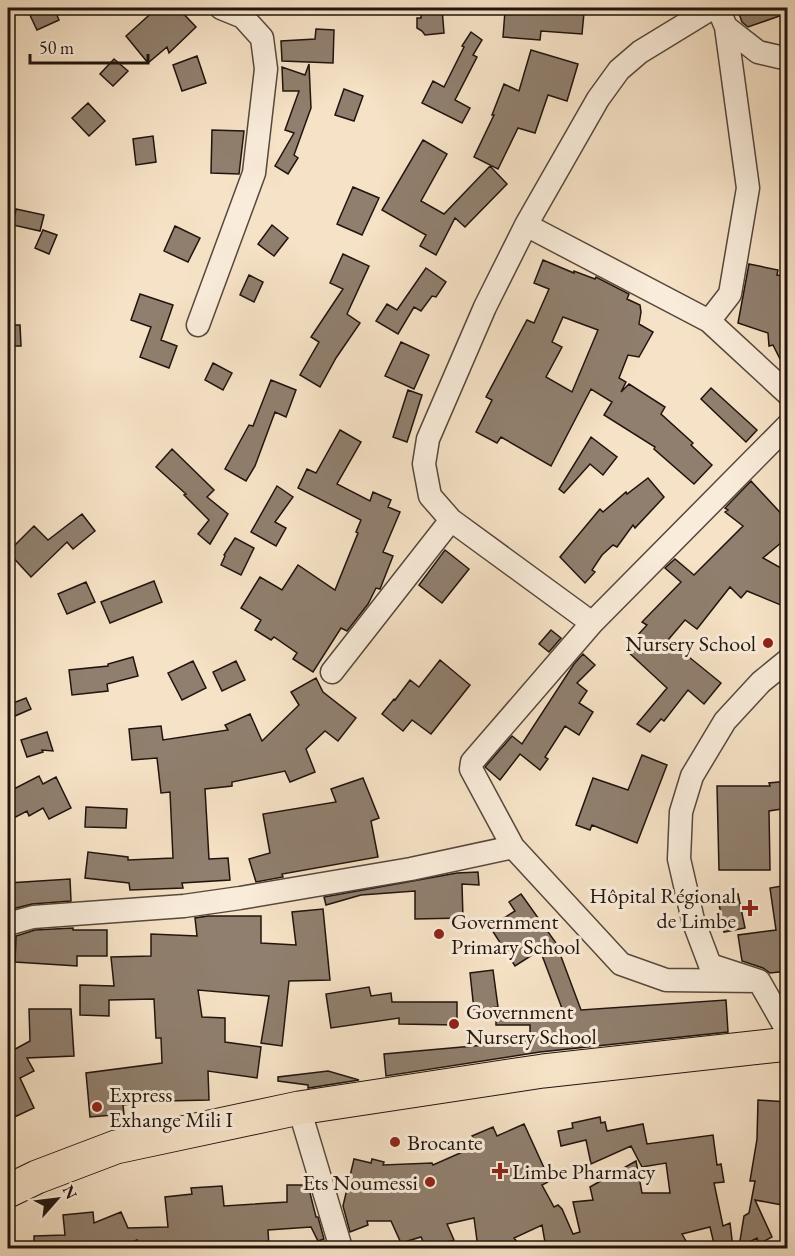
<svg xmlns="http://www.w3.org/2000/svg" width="795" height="1256" viewBox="0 0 795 1256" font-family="'EB Garamond',serif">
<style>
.building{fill:#907f6e;stroke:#21140e;stroke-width:1.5;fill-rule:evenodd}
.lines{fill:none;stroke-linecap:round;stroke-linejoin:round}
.minor-casing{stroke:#56483c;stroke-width:25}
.highway-casing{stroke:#21140e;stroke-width:35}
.minor{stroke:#f9ecda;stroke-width:22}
.highway{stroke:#f6e2c6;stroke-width:33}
.poi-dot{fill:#8f2418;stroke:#f9ecda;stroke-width:2}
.labels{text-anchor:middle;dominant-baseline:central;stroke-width:6;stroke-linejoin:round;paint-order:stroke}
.poi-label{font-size:22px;fill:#21140e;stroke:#f9ecda;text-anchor:start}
</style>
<rect width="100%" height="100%" fill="#f6e2c6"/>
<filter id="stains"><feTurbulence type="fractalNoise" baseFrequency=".00333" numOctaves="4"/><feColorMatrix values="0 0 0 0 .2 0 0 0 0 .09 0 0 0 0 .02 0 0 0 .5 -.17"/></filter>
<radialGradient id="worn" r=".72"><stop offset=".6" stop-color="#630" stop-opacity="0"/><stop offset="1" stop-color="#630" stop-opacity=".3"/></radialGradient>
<path class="building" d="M38,8H54L59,20L37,30L28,11Z
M157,8H178L196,27L169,53L167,47L148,63L126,36Z
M421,8H442L444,33L425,35L422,31L417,28V18H421Z
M737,8H788V13L748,27L742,22Z
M546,9L584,13L582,34L541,31L540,40L503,37L505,11L546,14Z
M316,29L334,30L333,63L282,61L281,41L315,39Z
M471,32L482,40L473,55L477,57L455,100L470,108L462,123L422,103L433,81L444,87L464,47L462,46Z
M531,50L578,64L567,101L548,95L535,133L518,128L498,169L474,157L494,115H492L504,84L519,91Z
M197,56L206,83L182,91L173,65Z
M114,59L128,71L113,86L100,74Z
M309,64L311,108L294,155L298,158L288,174L275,166L294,133L285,130L299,91H283L282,67L305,75Z
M344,89L363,96L354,121L335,115Z
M88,103L105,121L89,136L72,118Z
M212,130L244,131L239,174L211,173Z
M153,136L156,162L136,165L133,139Z
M423,140L447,154L421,201L444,214L490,166L507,184L465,227L455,218L436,255L420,246L426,235L382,210Z
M353,187L379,198L362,235L337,224Z
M16,209L44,215L40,231L13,225Z
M272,225L288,238L274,256L258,244Z
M175,226L200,238L188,262L164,251Z
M43,230L57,235L49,254L35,248Z
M343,254L369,266L347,314L360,323L336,358L320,387L300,375L319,342L311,337L343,289L330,283Z
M543,260L574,273V271L595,279L596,277L629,294L627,299L640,305L641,312L639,324L653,332L639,357L628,355L619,378L626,382L621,392L629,384L665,407L661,414L693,443L691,445L712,465L694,484L654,449L655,447L604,415L612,402L591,389L551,466L501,437L497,443L476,432L492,400L486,397L527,320L534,323L549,289L534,283ZM563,317L598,330L572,392L546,377L562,347L552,342Z
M749,264L778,270L777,275L788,276V375L773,345L769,346L768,333L738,323Z
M426,268L446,282L436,297L432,296L421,311L414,307L398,334L376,321L387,304L397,310Z
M249,275L263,282L254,302L240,295Z
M140,294L173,305L161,340L177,346L169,368L140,357L151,327L131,320Z
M8,325H20L21,346H8Z
M401,342L429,355L414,389L385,376Z
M213,363L232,373L223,390L205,380Z
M271,380L296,390L286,417L275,412L255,466L246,481L225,469L249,425L253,426Z
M711,388L757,430L746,442L701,399Z
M408,390L422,395L407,442L393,437Z
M340,430L361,442L337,484L370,501L373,492L391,500L388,507L400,512L383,552L393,556L380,589L376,588L368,604L347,631L341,628L313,672L293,659L297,653L274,637L271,640L255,630L261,620L241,608L260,577L282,590L298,565L335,590L358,533L356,532L361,520L298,488L307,469L316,473Z
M591,437L617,457L603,475L590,464L564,493L559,489Z
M172,449L214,490L207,497L228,514L210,544L198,534L209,520L184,495L186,494L156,467Z
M648,478L664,497L635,528L633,525L617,547L613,545L602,555L592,570L595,572L585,583L560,557L600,509L603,512L626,492L627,494Z
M751,481L788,521V537L763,558L788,572V608L747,591L741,598L730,587L697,629L685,620L668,640L721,683L704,704L688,690L664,721L661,719L650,732L637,724L667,688L625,649L647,625L642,622L681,582L665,568L675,559L694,575L743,526L725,512L728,510L725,508Z
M277,486L293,497L275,522L286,528L276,546L251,532Z
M82,514L95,531L73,549L67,542L31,577L8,552L34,526L48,540Z
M235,538L254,548L241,575L221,565L225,556L224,555Z
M445,550L469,569L442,603L419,585Z
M154,581L162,602L110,623L101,602Z
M86,582L95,602L67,614L58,594Z
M551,630L561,638L549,652L539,644Z
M583,654L595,665L577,683L587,691L579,703L593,712L579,735L565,726L545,757L548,759L540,770L520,754L500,780L485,767L512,736L522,744L574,664Z
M133,657L138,676L107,684L108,691L72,695L69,670L108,666V664Z
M440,660L470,685L431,734L412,720L403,731L382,714L394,699L395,700L410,680L419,687Z
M193,661L206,688L182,700L168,673Z
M236,661L245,680L222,691L213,672Z
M316,678L323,692L356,718L338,741L325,731L306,749L315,772L290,782L285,771L232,782V786L205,789L209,859L228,858L230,880L182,883L183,888L130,890L129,883L85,878L88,852L128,857V860L173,858L170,792L161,793L157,758L132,760L129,729L161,726L163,740L228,730L225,725L250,714L262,741L299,705L291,692Z
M26,698L31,709L8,719V705Z
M47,732L53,751L42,750L43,752L27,757L21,740Z
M642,755L667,765L637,843L592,825L590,830L576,825L593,778L628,790Z
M39,776L43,784L56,777L71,808L49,819L43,808L29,816L27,811L8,821V792Z
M363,778L379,818L371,821L378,857L282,874L283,877L256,882L249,859L270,853L263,814L336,802L331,789Z
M788,781V808L769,811L770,870H719L717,786H770L769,783Z
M86,807L127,809L126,828L85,827Z
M478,872L479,885L462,884L463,918L415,919V891L361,895L326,905L324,897L457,873Z
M70,879L71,901L32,904L8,910V883Z
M788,885V971L770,973L763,968L742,961L738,935L776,930L770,888Z
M521,894L556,943L581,1010L726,1000L728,1032L540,1052L386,1076L384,1054L530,1041V1025H496V1015L563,1011L540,950L515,966L490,927L515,911L509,902Z
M738,894L745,928L724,932L718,898Z
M323,909L330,980L289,981L282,1046L261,1043L269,996L198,990L202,1017L225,1018V1042L261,1047L257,1078L208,1071L209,1100L164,1101V1099L123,1105L124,1114L90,1117L86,1073L162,1063L161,1038H156L154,999L109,1000V1016L80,1015V985L114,986L111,957L151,956V934L197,936L195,918L208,916H261V943L296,945L292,912Z
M73,928V930H107V956H77V966L15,962L16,936L35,930Z
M493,970L498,1007L474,1010L470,973Z
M369,987L371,996L391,993L392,1002H457V1025L399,1024V1018L331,1028L326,994Z
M29,1009H71L74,1056L27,1058L34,1071L20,1078L34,1108L8,1120V1051V1053L30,1041Z
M328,1071L359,1080L308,1088V1085L278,1081V1077Z
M758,1100L788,1102V1206L755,1200L772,1237L759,1244L757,1238L739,1247L744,1216L749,1213L755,1181H750L757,1139Z
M600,1117L601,1123L605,1122L607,1131L643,1124L647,1144L713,1135L717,1165L721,1164L724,1182L714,1183L723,1226L730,1223L733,1248H715L710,1227L682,1234L690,1248H546L542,1225L514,1238L522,1248H478L474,1218L447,1224L454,1240L448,1242L452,1248H426L421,1237L401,1243L391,1221H367L368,1225L350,1232L343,1206L354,1159L371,1163L372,1159L384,1162L383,1165L432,1163L433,1165L476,1146L472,1136L493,1127L497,1136L524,1124L550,1181L542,1185L554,1207L558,1205L562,1209L573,1234L580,1232L573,1202L593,1200L590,1187L636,1161L642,1193H670L666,1163L642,1167L631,1146L591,1164L586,1140L561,1146L558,1131L573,1128L572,1123Z
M287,1185H308L316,1217H318L324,1239L318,1241L311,1227L268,1230L269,1248H137V1240L119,1248H34V1236L65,1235L63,1215L93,1212L94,1223L121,1212L128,1228L168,1227L165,1197L192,1194L191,1188L222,1186L224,1206L287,1202Z"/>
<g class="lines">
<defs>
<path id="minor" d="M718,8L726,27L748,188L730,294L709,321L788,394
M726,27L758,52L788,59
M526,225L709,321
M198,325L254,173L266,69L262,38L243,17L221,8
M592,623L451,520L430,496L424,464L428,439L485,307L526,225L598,99L619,70L640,52L712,8
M788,660L761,682L725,721L692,776L681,812L679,859L693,920L710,965L759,981L788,1032
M332,672L451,520
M8,924L33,917L184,906L240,898L411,869L513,847
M759,981L666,980L621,964L513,847L471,769L472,762L592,623L788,425
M299,1108L341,1248"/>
<path id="highway" d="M8,1191L37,1177L116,1147L299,1108L543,1071L788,1044"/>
</defs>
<use href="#minor" class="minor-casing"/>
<use href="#highway" class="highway-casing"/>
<use href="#minor" class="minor"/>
<use href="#highway" class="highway"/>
</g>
<g class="poi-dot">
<circle cx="768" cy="643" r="6"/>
<path d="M747 899h6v6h6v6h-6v6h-6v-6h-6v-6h6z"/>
<circle cx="439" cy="934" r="6"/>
<circle cx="454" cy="1024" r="6"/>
<circle cx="97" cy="1107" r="6"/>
<circle cx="395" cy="1142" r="6"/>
<path d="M497 1162h6v6h6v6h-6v6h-6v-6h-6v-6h6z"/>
<circle cx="430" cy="1182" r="6"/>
</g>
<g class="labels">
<g class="poi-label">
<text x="756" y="643" text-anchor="end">Nursery School</text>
<text x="736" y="895" text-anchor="end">Hôpital Régional<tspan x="736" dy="25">de Limbe</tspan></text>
<text x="451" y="921">Government<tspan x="451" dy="25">Primary School</tspan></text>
<text x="466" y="1011">Government<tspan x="466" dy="25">Nursery School</tspan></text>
<text x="109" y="1094">Express<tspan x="109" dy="25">Exhange Mili I</tspan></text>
<text x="407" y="1142">Brocante</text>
<text x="512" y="1171">Limbe Pharmacy</text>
<text x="418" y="1182" text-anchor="end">Ets Noumessi</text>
</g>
</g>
<rect width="795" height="1256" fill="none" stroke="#f6e2c6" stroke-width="30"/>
<rect x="9" y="9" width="777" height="1238" fill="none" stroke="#21140e" stroke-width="3"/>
<rect x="15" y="15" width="765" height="1226" fill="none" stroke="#21140e" stroke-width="1.5"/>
<g transform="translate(57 1199) rotate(62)" stroke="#f9ecda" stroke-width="4.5" paint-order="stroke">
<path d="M0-4.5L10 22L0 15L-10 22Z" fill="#21140e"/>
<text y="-9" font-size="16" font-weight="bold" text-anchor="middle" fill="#21140e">N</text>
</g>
<path d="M30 54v9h118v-9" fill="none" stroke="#21140e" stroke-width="3"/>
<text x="39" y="54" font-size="18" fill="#21140e" stroke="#f9ecda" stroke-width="4.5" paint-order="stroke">50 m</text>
<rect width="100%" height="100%" filter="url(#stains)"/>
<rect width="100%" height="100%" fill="url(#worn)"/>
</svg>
